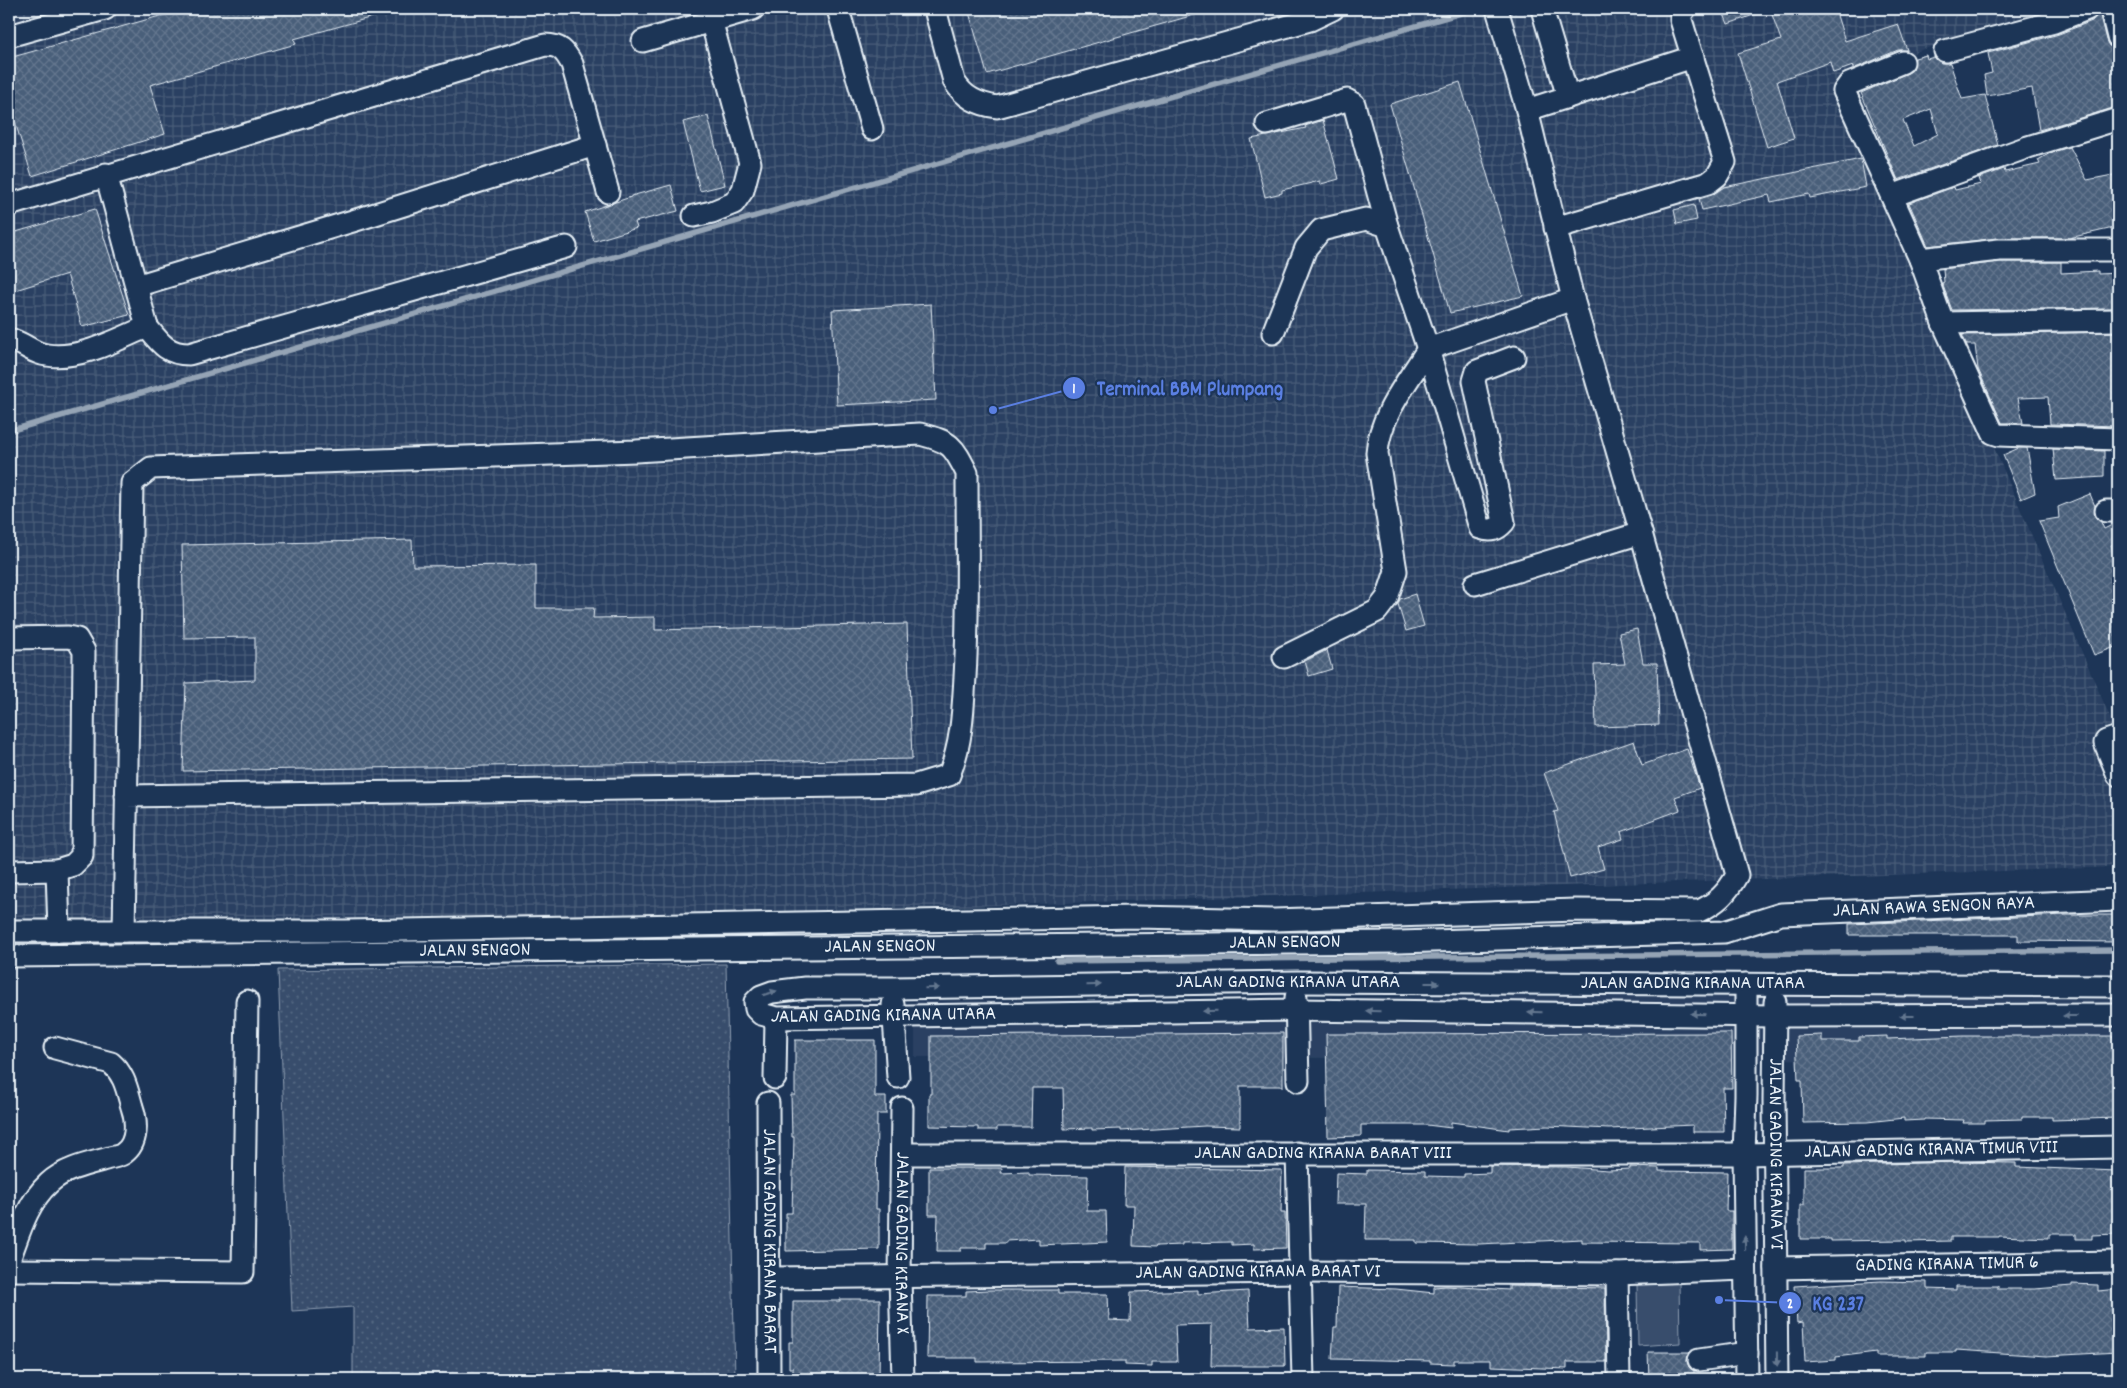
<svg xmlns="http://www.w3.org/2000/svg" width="2127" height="1388" viewBox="0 0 2127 1388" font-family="Dekko,sans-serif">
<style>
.built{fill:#2a4162}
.industrial{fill:url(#industrial-grid)}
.grass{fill:url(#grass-dots);stroke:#909fb2}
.pitch{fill:#374d6c;stroke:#909fb2}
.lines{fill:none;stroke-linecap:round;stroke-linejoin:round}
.stream{stroke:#95a4b5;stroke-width:5.5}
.building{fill:url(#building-cross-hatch);stroke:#e8f1f8;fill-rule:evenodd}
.minor-casing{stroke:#e8f1f8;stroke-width:25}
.minor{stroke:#1d3557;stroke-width:21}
.oneway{fill:#64778f}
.labels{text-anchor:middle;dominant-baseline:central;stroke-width:4.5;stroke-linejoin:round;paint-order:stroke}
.street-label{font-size:20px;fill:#e8f1f8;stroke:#1d3557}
.leader{fill:none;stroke:#5a7fe2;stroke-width:2}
.callout-dot{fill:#5a7fe2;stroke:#1d3557;stroke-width:2}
.mark-label{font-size:15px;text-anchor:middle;font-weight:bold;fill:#fff}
.callout-label{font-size:21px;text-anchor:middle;font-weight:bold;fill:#5a7fe2;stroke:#1d3557;stroke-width:4.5;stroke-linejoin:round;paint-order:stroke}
</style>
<defs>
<pattern id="industrial-grid" width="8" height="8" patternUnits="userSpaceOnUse" patternTransform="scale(1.25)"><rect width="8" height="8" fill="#2a4162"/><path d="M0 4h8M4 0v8" fill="none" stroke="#495d79"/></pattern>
<pattern id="grass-dots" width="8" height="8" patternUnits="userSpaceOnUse" patternTransform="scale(1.25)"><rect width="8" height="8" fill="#374d6c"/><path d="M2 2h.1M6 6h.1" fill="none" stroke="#546782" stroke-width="1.8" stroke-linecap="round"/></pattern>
<pattern id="building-cross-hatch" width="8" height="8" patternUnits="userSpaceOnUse" patternTransform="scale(1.25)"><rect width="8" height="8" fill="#495e7a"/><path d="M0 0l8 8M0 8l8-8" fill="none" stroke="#63768e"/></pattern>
</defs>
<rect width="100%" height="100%" fill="#1d3557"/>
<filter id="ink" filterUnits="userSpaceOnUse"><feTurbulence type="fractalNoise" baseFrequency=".02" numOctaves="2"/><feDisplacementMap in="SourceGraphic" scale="10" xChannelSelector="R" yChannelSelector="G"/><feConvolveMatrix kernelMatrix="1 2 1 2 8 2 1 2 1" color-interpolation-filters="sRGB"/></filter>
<g filter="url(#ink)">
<path class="built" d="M2118,992V1060L915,1057V1001Z"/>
<path class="industrial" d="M9,9H2054L1921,50L1838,85L2118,736V867L9,939Z"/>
<path class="grass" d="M726,964L735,1379H353V1307L292,1311L278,970Z"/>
<path class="pitch" d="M1679,1282L1680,1343L1638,1346L1637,1283Z"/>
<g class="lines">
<path class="stream" d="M9,431L1475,9
M1057,961L2118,950"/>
</g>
<path class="building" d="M185,9H387V13L294,39L296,44L150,85L165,134L32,176L15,122L9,124V58Z
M968,9H1201V13L987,74Z
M1722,9H1765V11L1728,24Z
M1770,9H1835L1845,41L1898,24L1907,50H1898L1853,69V66L1833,73L1830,62L1777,81L1794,138L1767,147L1738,53L1781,40Z
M2099,12L2106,40L2109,46L2117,49L2118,55V107L2039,130L2032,88L1987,96L1984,75L1992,73L1988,53L2059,34L2092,21Z
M1926,55L1927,59L1934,57L1941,63H1950L1962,99L1985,95L1998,145L1898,180L1861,93L1908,73L1913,69L1915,58ZM1931,109L1938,134L1914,146L1903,120Z
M1460,82L1523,296L1450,313L1390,104Z
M708,116L725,185L700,191L683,122Z
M1323,120L1339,179L1321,184L1320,181L1282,190V193L1265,197L1251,139L1306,128L1305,126Z
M2070,147L2087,180L2118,174V227L2069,238H1999L1928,246L1909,203L1954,187L1955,190L1981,184L1979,178L2004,169L2005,172L2040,164L2038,160L2052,152Z
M1861,159L1866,187L1810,198L1809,194L1771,202L1769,195L1702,210L1699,199L1712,195L1724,187Z
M671,185L678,211L635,222L637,228L594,241L585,212L631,197V196Z
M1694,205L1697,220L1677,224L1674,210Z
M95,209L129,315L82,327L67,274L9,292V234Z
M2000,262H2061V273L2098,271V274L2118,273V308L1952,310L1942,283L1944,282L1943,269Z
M931,304L936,400L837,405L832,310Z
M2118,332V426L2050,424L2048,397L2018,398L2023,423H2002L1978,369L1975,345H1967L1962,335Z
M2019,448H2027L2035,493L2021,499L2003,455Z
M2053,449L2104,451V477L2056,480Z
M2090,494L2095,506V517L2101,522L2104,529L2114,524L2118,523V541L2111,545L2118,564V646L2094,655L2039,521L2059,518L2058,507Z
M412,540L413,566L536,565V608H594L593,618L655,617V630L907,624L912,759L183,771L186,683L255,680V637L184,638L182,545Z
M1415,594L1424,626L1406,631L1398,604L1400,599Z
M1637,629L1643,663H1657L1659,725L1596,727L1594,665L1625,664L1619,633Z
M1327,650L1332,669L1309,676L1305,661Z
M1634,741L1642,765L1687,749L1700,788L1675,797L1680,810L1621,832L1623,839L1598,847L1604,869L1570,878L1554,812L1558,811L1544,773Z
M2066,915H2118V942L2018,941V935H1849V924Z
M1283,1033V1086H1240V1127L1205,1126L1121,1131V1129L1092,1130V1128L1064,1129L1063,1088H1032L1031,1127H997V1130H978V1127L929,1126V1094H931V1036Z
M1731,1033L1732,1088H1723L1724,1132H1693V1125L1609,1129L1547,1126L1509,1128V1130L1451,1122V1128L1427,1125H1361V1136L1328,1137L1326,1034Z
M1822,1035V1041H1859V1037L1887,1036V1039L1963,1036H2118V1118L2052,1120V1117H2022V1119L1985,1120V1123H1963L1964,1120L1924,1119V1120L1904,1121V1118L1867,1122L1803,1123L1802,1080H1798L1796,1036Z
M795,1040H875V1097H886V1114H877L876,1209H879V1249L786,1251V1213H792L794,1137H792L791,1095H795Z
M1959,1162L2016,1163V1167L2118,1171L2117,1234L2092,1235V1239H2076V1234H2049V1238L1999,1236V1237H1951V1241L1906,1242V1240L1831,1241V1239H1800V1205H1804V1168H1844V1165Z
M1490,1166L1567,1167L1608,1170L1630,1169V1167L1659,1168V1171L1727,1172L1726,1211H1732V1249L1700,1250V1243L1582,1242V1239L1479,1244L1416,1243V1240H1365L1366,1204H1335L1336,1173L1367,1174V1170L1425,1171V1176L1464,1177V1174L1490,1173Z
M1125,1167L1282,1170L1281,1213H1285L1286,1248L1254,1249V1244L1232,1245V1242L1182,1243V1245L1156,1246V1247L1133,1246L1134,1205H1124Z
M929,1168H1002L1001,1173L1029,1172V1175L1088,1176L1087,1211H1106L1107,1242L1039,1245V1239L1006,1241V1243H986V1248H961V1251H937L938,1215H929Z
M1881,1281L1927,1282V1289L1956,1290V1286H1998V1289H2035L2072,1286V1284L2098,1285V1291L2118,1289V1352L2046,1356L1956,1350V1352H1926V1356H1876V1352L1836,1357V1360L1805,1362L1803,1322L1797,1323L1794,1286Z
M1446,1286L1509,1290V1286L1605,1288L1606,1362H1567V1369L1491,1366V1360H1454V1364L1430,1363V1361L1332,1359L1334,1327H1337L1338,1287L1396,1289L1434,1293V1287Z
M990,1290H1058V1294H1108L1109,1320L1130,1321L1131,1292L1198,1290V1294L1248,1291L1250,1328L1284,1327L1285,1366H1211L1212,1324L1175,1325L1177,1362H1152V1366L1125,1365V1361L977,1362V1358H927L928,1296H966V1291Z
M840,1299H880L879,1379H793V1368H789V1342H793V1301H840Z
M1648,1352H1690L1687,1361L1689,1367L1694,1371V1379H1649Z"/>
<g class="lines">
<defs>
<g id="minor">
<path d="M838,9L872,129"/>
<path d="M935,9L954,81C964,98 978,104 997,107L1310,20L1333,9"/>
<path d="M1542,9L1568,97"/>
<path d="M2111,9L2118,37"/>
<path d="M9,36L105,9"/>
<path d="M643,41L753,9"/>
<path d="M1945,51L2054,22L2087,9"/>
<path d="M1903,62L1849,84L1844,91L1920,259L1943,323L1993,433L1999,435L2118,439"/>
<path d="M1527,110L1693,57"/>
<path d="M1267,124L1347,100L1354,104L1387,226"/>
<path d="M106,174L147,327C160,343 167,354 189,354L566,247"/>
<path d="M1892,196L2028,147L2118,119"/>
<path d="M9,205L545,45C560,45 565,51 572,64L608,192"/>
<path d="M694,216L712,212L734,203L743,190L750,163L708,9"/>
<path d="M1555,228L1708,183L1717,176L1725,162L1681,20V14L1685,9"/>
<path d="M1920,259L1999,250H2118"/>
<path d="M136,286L356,220L595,145"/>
<path d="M1943,323L2118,320"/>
<path d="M1273,333L1306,248L1321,230L1366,219L1387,226L1428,349L1573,299"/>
<path d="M9,339C23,342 33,354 47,355C81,360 117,339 147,327"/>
<path d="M2106,511H2118"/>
<path d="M1475,584L1641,533"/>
<path d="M9,638L68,637L77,639L84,651L82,856L73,865L57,870L59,931"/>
<path d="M1284,657L1377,611L1387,598L1396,571L1377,453C1379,416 1409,380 1428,349L1480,528C1491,532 1497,530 1504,522L1474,381L1477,371L1514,357"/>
<path d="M2118,737L2106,741L2105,743L2118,775"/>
<path d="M9,871L57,870"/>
<path d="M9,931H345L1138,917L1274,920L1575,910L1699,911C1717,903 1727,893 1737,875L1641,533L1573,299L1527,110L1497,9"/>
<path d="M124,931L132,483L151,468L636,451L920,434C951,442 953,445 967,473C967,541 969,609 965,677C963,710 962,743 949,775L916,785L126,796"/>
<path id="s1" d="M9,956L1399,942L1724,932L1781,914L2118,900"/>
<path d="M1746,984V1096L1744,1154L1747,1379"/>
<path id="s2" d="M2118,986L1297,982L893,988H805L772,992L761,996L755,1002L756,1009L761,1014L776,1018L1296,1010L1774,1016L2118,1015"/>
<path d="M1296,997L1298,1081"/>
<path id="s3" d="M1775,1002L1774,1101L1777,1379"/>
<path d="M893,1004L898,1077"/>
<path d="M775,1078L776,1018"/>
<path id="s4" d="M768,1103L769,1379"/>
<path id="s5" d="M902,1108L900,1278L903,1379"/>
<path d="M1297,1153L1303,1379"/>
<path id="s6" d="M902,1154H1744L2118,1147"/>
<path d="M9,1260C19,1233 27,1203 49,1183C64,1169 87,1164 106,1159C111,1157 120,1157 124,1153C138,1143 137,1121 132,1107C127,1090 125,1075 111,1063L55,1048"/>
<path id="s7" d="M1776,1268L2118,1262"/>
<path d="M9,1270L243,1272L247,1001"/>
<path d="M1617,1274L1619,1379"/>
<path id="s8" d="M770,1278L1301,1272L1617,1274L1745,1269"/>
<path d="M1699,1360L1747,1353"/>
</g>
</defs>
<use href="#minor" class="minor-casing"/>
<use href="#minor" class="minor"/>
</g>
<defs><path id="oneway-solid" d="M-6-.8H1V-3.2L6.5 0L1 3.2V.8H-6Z" transform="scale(1.25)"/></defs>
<g class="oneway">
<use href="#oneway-solid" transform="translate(1432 983)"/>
<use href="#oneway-solid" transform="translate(1094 985) rotate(-1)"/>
<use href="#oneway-solid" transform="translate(932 988) rotate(-1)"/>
<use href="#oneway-solid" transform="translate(770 993) rotate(-18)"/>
<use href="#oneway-solid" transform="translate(1210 1011) rotate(179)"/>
<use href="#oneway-solid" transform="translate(1373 1011) rotate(-179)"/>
<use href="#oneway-solid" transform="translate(1535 1012) rotate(-179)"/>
<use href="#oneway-solid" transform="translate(1698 1014) rotate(-179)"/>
<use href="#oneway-solid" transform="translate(1907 1016) rotate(180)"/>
<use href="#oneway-solid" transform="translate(2070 1016) rotate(180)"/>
<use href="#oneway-solid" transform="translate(1745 1243) rotate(-91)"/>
<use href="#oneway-solid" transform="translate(1777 1359) rotate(89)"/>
</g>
</g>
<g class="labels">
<g class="street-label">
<text stroke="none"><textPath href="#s1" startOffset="1928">JALAN RAWA SENGON RAYA</textPath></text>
<text stroke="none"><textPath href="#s1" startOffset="1276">JALAN SENGON</textPath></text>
<text stroke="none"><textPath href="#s1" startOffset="871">JALAN SENGON</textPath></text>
<text stroke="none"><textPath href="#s1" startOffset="466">JALAN SENGON</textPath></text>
<text x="1288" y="983">JALAN GADING KIRANA UTARA</text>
<text x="1693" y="984">JALAN GADING KIRANA UTARA</text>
<text stroke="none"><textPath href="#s2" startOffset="1504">JALAN GADING KIRANA UTARA</textPath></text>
<text stroke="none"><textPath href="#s6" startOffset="1029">JALAN GADING KIRANA TIMUR VIII</textPath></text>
<text stroke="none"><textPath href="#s6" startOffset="421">JALAN GADING KIRANA BARAT VIII</textPath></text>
<text stroke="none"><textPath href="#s3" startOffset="152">JALAN GADING KIRANA VI</textPath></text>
<text stroke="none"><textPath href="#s4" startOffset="138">JALAN GADING KIRANA BARAT</textPath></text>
<text stroke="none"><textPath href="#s5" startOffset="135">JALAN GADING KIRANA X</textPath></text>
<text stroke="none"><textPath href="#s7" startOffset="171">GADING KIRANA TIMUR 6</textPath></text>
<text stroke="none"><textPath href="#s8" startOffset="488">JALAN GADING KIRANA BARAT VI</textPath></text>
</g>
</g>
<path class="leader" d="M993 410L1074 388M1719 1300L1790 1303"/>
<g class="callout-dot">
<circle cx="993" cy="410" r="5"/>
<circle cx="1719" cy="1300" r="5"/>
<circle cx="1074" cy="388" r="12"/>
<circle cx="1790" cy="1303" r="12"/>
</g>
<g class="mark-label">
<text x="1074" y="393">1</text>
<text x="1790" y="1308">2</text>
</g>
<g class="callout-label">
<text x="1190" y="395">Terminal BBM Plumpang</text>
<text x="1838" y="1310">KG 237</text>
</g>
<rect width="2127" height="1388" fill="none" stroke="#1d3557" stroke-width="30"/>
<rect x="15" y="15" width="2097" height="1358" fill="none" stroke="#e8f1f8" stroke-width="2" filter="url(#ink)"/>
</svg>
